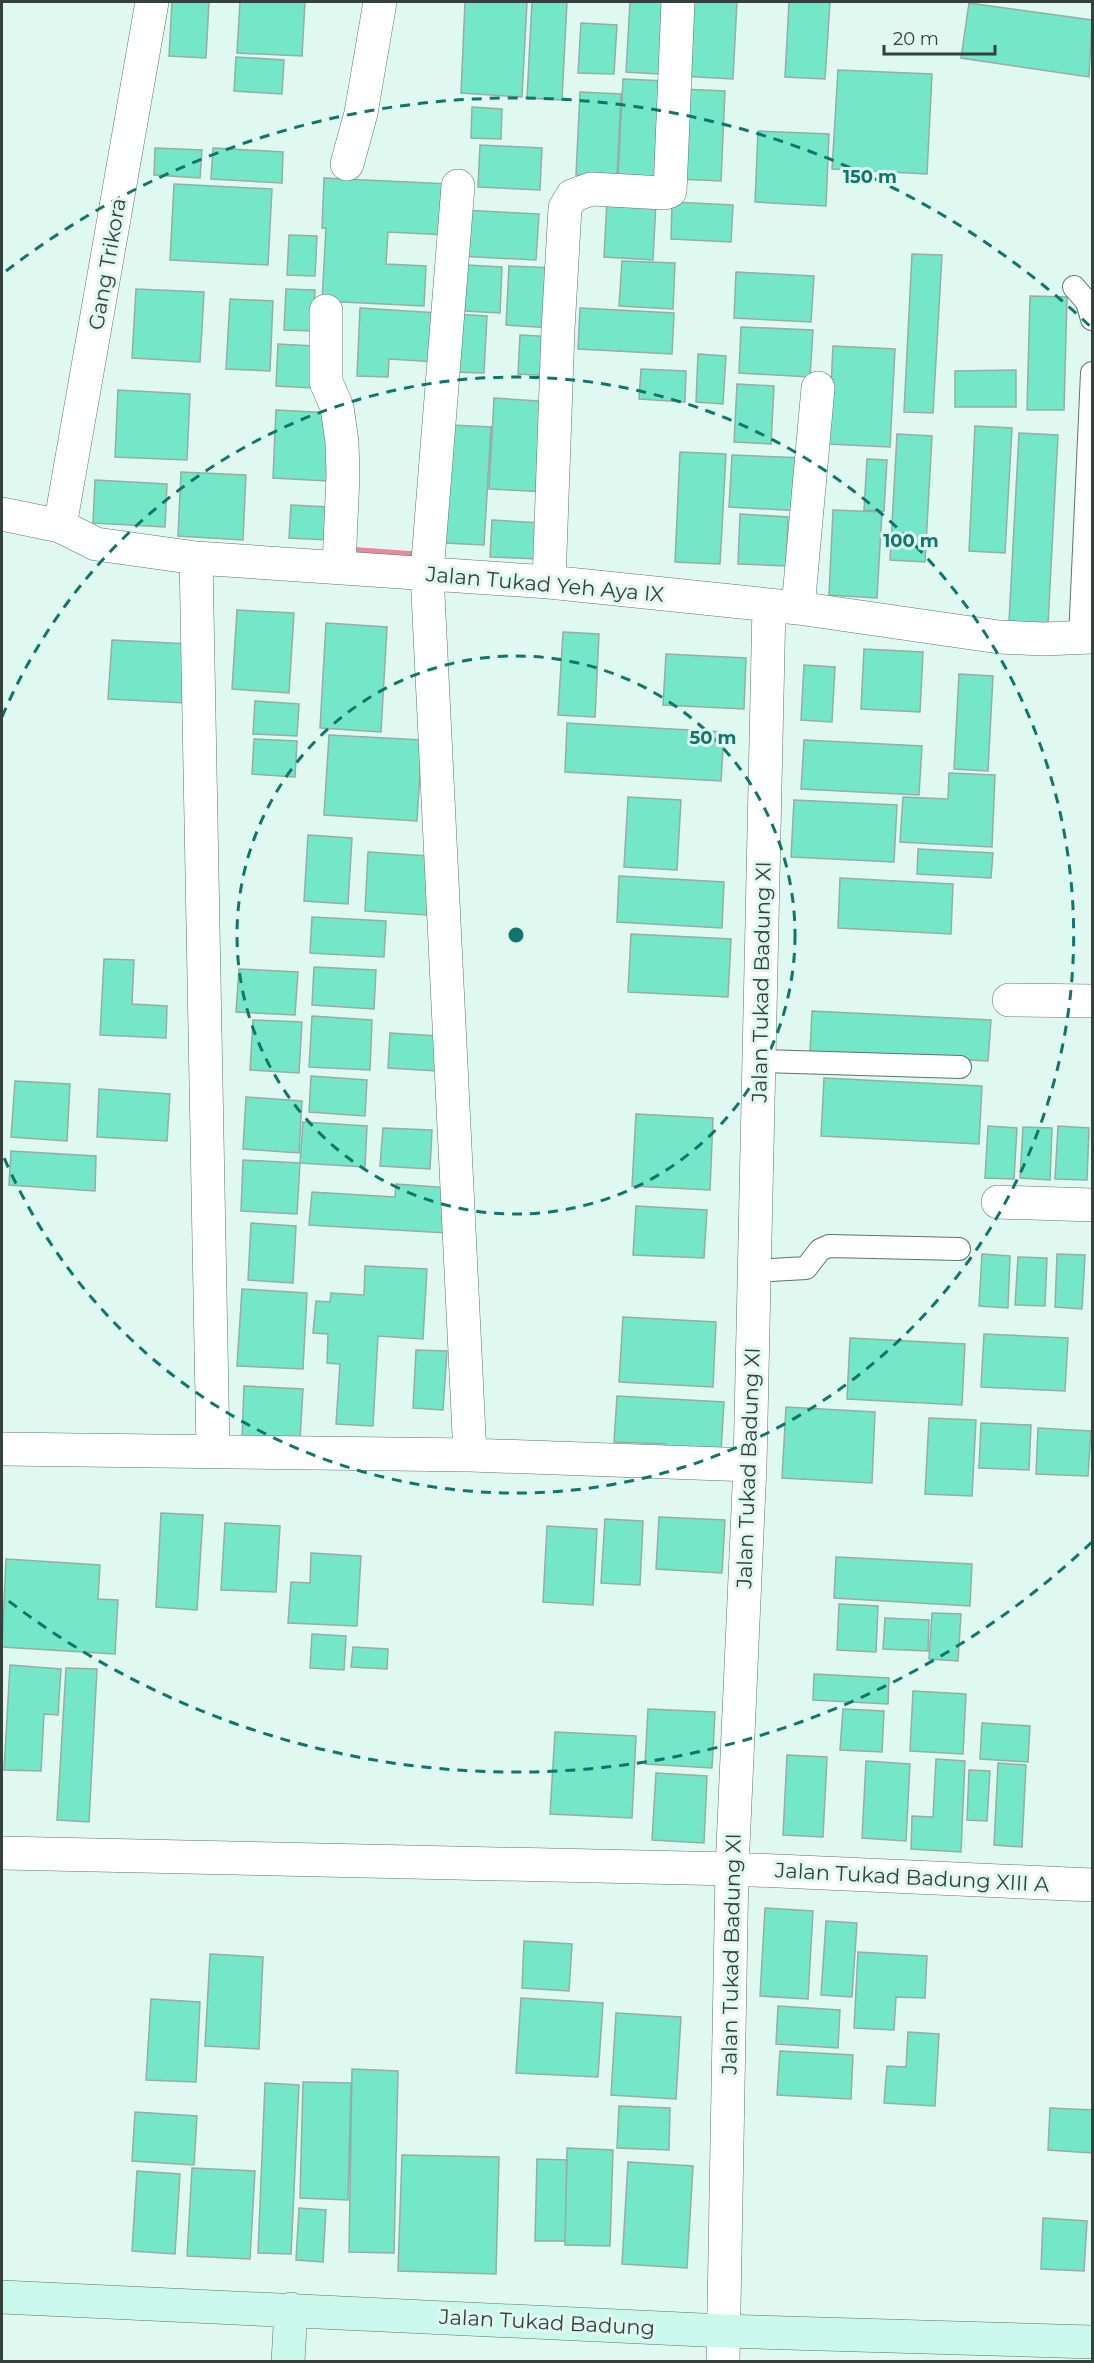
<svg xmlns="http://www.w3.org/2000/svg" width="1094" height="2363" viewBox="0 0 1094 2363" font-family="Montserrat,sans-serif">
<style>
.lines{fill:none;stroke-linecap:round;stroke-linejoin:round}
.stream{stroke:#e78996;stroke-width:10}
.building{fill:#73e7c8;stroke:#95ada5;stroke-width:1.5}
.lane-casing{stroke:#5d746d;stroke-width:24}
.street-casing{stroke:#5d746d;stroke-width:34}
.secondary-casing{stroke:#5d746d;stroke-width:34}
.lane{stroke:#fff;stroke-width:22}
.street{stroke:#fff;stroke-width:33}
.secondary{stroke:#cbf8ed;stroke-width:33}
.ring{fill:none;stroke:#0f766e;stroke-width:3;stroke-dasharray:10 8}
.labels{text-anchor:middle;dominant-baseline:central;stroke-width:6;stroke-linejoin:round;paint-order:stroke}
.street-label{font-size:21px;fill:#353f3c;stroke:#dff9f0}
.centre{fill:#0f766e;stroke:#dff9f0;stroke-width:3}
.ring-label{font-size:18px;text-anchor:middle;font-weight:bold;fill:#0f766e;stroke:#dff9f0;stroke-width:6;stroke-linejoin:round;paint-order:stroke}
</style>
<rect width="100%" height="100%" fill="#dff9f0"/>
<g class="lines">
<path class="stream" d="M354,552L423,557"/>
</g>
<path class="building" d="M172,2H209L206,58L169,56Z
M240,2H305L302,56L237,53Z
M465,2H527L522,97L461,93Z
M532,2H567L562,100L527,98Z
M630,2H663L659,74L626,72Z
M685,2H737L733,79L681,76Z
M789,2H830L825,79L785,77Z
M969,3L1092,20L1089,77L961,58Z
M581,23L617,25L614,74L578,73Z
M236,57L284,60L282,94L234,91Z
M838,70L932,74L927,174L832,169Z
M623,79L666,81L661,178L618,176Z
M681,89L725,91L721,181L677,179Z
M580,92L621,94L617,177L576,175Z
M472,107L502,109L501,139L471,138Z
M758,131L829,134L826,206L755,202Z
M480,145L542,148L540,190L478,187Z
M155,148L202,150L200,178L154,175Z
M213,148L283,152L282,183L211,179Z
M324,178L449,184L446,235L388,232L386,264L426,266L424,306L322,301L326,228H322Z
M174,184L272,189L268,265L170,260Z
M607,199L656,202L653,260L604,257Z
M672,202L733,205L731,242L671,239Z
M462,210L539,214L536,260L459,256Z
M289,235L317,236L315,276L287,275Z
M912,254L942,255L933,413L904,412Z
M622,261L675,263L673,309L619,306Z
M467,265L502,267L500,313L465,311Z
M509,266L555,268L552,328L506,325Z
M736,272L814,276L811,322L734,318Z
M136,289L204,292L200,362L132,358Z
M286,289L315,290L313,331L284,330Z
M1030,296L1067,297L1064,410H1027Z
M230,299L273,301L270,371L226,369Z
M360,308L439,313L437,362L389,359L388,377L357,376Z
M580,308L674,313L672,354L578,349Z
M455,314L487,316L484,373L452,372Z
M741,327L813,330L810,377L739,373Z
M520,335L556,337L554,376L518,374Z
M278,344L315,346L313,388L276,386Z
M833,346L895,349L890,447L828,444Z
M698,354L726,356L723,404L696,402Z
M641,369L686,371L685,402L639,399Z
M1016,370V407H955V371Z
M737,384L774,386L771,444L734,442Z
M118,390L190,394L187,460L115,457Z
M494,398L553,402L548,492L489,489Z
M276,410L332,413L328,481L273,478Z
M451,425L491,427L484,545L445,543Z
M975,426L1012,428L1005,553L969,551Z
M1019,433L1058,435L1048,624L1009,622Z
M897,434L932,436L925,562L890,560Z
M680,452L726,454L720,564L675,562Z
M732,455L805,458L802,511L729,507Z
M867,459L887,460L884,511L864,510Z
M181,472L246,475L243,540L178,536Z
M95,480L167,484L165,527L93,523Z
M291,505L329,507L328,540L289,538Z
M833,510L882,512L877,598L829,595Z
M740,514L788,517L786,566L738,564Z
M492,520L541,523L539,559L490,557Z
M237,610L294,613L289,693L232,689Z
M326,623L387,627L381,732L320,728Z
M563,632L599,634L595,717L558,715Z
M112,640L190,644L186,703L108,699Z
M864,649L923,652L920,712L861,709Z
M666,654L746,658L744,709L663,705Z
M804,665L835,667L832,722L801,720Z
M959,674L993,676L988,771L954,769Z
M255,701L299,704L297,736L253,734Z
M567,723L724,732L721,781L565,772Z
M329,735L422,740L417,821L324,815Z
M254,739L297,741L295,777L252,774Z
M804,740L922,746L919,795L801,789Z
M949,773L995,775L992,847L900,842L903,797L948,799Z
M628,797L681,800L677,870L624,867Z
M794,800L897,805L894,862L791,857Z
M308,835L352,838L348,904L304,901Z
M918,849L993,853L991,878L917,874Z
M368,852L430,856L427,915L365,911Z
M619,876L724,882L722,928L617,922Z
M840,878L953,884L951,934L838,928Z
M312,917L386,921L384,957L310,953Z
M631,934L731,939L728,997L628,992Z
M104,959L134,960L132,1004L167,1006L166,1038L100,1035Z
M314,967L376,970L374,1009L312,1005Z
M239,969L298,972L295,1015L236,1012Z
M812,1011L991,1020L988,1061L810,1052Z
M312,1016L372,1020L370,1070L309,1067Z
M253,1020L302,1022L299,1073L250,1070Z
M390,1033L439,1036L437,1071L388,1068Z
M311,1076L367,1080L365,1116L309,1112Z
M824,1078L982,1086L979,1144L821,1136Z
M15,1081L70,1084L67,1141L11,1137Z
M99,1089L170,1094L167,1141L97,1137Z
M246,1097L302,1101L299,1153L243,1149Z
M636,1114L713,1118L710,1190L632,1186Z
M303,1122L367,1126L365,1167L300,1163Z
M988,1126L1017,1128L1014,1179L985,1178Z
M1058,1126L1089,1128L1087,1180L1055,1179Z
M1023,1127L1052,1128L1050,1180L1020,1178Z
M383,1128L432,1130L430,1169L380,1166Z
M11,1151L96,1156L95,1191L9,1185Z
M243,1160L300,1163L297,1214L241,1211Z
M396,1184L450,1188L447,1233L309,1225L312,1192L395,1197Z
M636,1206L707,1210L704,1258L633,1255Z
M251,1223L296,1226L293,1283L248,1280Z
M982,1254L1010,1256L1008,1308L979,1306Z
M1057,1254L1085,1255L1082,1309L1055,1307Z
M1018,1257L1047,1258L1045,1306L1015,1305Z
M365,1266L427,1269L423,1339L378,1336L373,1426L336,1424L340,1364L327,1363L328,1334L313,1333L316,1301L330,1302L331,1293L364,1295Z
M242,1289L307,1293L303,1369L237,1366Z
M623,1317L716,1322L713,1387L619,1382Z
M984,1334L1068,1338L1065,1391L981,1387Z
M850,1338L965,1344L962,1405L847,1399Z
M416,1350L447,1351L443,1410L413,1408Z
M244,1386L303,1389L300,1441L242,1437Z
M617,1396L724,1402L721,1452L666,1449V1444L614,1442Z
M786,1407L875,1412L872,1483L782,1478Z
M929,1418L976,1420L972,1496L925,1494Z
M981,1423L1031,1425L1029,1470L979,1468Z
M1038,1428L1091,1431L1088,1476L1036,1474Z
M161,1513L203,1515L197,1610L156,1607Z
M659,1517L725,1520L722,1573L656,1569Z
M605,1519L643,1521L640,1585L601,1583Z
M225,1523L280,1526L276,1592L221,1590Z
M547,1526L597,1529L593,1605L543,1602Z
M311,1553L361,1556L357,1626L288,1623L291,1582L310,1583Z
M836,1557L972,1564L970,1606L834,1598Z
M6,1559L100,1565L98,1599L118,1600L115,1654L2,1647Z
M839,1604L878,1606L876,1652L837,1650Z
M932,1613L961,1614L958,1661L929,1659Z
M885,1618L929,1620L928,1651L883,1649Z
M312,1634L346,1636L344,1670L310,1668Z
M353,1647L388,1649L387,1669L351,1667Z
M10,1665L61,1669L58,1715L44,1714L41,1771L4,1770Z
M66,1668L97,1669L89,1822L57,1820Z
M814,1674L889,1678L888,1704L813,1700Z
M913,1691L966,1694L963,1754L910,1751Z
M648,1709L715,1712L712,1768L645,1764Z
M843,1709L884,1711L882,1752L840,1750Z
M982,1723L1030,1726L1028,1762L980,1759Z
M555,1732L636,1736L632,1818L550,1814Z
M787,1755L827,1757L823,1837L783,1835Z
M936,1759L965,1761L961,1852L911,1849L912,1816L933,1817Z
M866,1761L910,1764L906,1841L862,1838Z
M998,1763L1026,1765L1022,1847L994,1845Z
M969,1770L990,1771L987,1821L967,1820Z
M656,1773L707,1776L704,1843L652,1840Z
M765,1908L813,1911L808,1999L760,1996Z
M826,1921L857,1923L852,1997L821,1995Z
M524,1941L572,1944L569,1991L522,1988Z
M858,1952L927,1956L925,1998L896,1997L894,2030L854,2028Z
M210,1954L263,1957L259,2049L205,2046Z
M521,1998L603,2003L598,2077L516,2073Z
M151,1999L200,2002L196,2082L146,2080Z
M778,2006L840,2010L838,2048L776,2044Z
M616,2013L681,2017L676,2099L611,2095Z
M908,2032L939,2034L935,2106L884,2103L887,2066L906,2067Z
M780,2051L853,2055L851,2099L777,2095Z
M352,2069L398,2071L394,2253L349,2252Z
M303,2082L351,2083L348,2200L300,2198Z
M265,2083L299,2085L291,2254L258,2253Z
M619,2106L670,2108L669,2150L617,2148Z
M1050,2108L1092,2110V2153L1048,2150Z
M135,2112L197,2116L194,2165L132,2161Z
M567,2148L613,2150L610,2246L565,2245Z
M402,2155L499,2157L496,2274L398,2271Z
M537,2159L567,2160L565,2241H535Z
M628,2162L693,2166L687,2268L622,2264Z
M192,2168L255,2171L250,2259L187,2256Z
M137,2171L180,2174L175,2254L132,2251Z
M299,2208L326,2210L323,2262L296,2260Z
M1043,2218L1087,2221L1084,2271L1041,2269Z"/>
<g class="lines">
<defs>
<path id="lane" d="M1074,287L1087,302L1092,319
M1080,638L1092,373
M759,1061L960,1067
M754,1271L806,1268L820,1250L829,1246L959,1249"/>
<path id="street" d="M347,164L361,113L380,2
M458,186L427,573L470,1455
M326,311V382L337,407L342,442L343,475L339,567
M2,514L60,526L96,544L196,558L549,582L798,608L999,637L1043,639L1092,637
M60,526L152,2
M196,558L213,1451
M549,582L558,330L565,208L572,196L591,189L664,193L670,191L678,2
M798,608L818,388
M1009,1000L1092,1001
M998,1202L1092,1205
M2,1449L470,1455L750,1465
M2,1853L732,1869L1092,1885
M723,2362L732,1869L750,1465L769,605"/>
<path id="secondary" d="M2,2297L724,2331L1092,2342
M288,2362L291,2309"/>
</defs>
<use href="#lane" class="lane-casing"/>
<use href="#street" class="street-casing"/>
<use href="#secondary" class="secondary-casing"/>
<use href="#lane" class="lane"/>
<use href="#street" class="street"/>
<use href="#secondary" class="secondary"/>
</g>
<g class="ring">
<circle cx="516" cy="935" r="279"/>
<path d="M2 717A558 558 0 1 1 2 1153"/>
<path d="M1092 1542A837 837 0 0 1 6 1599M6 271A837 837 0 0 1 1092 328"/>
</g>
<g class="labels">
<g class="street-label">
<text transform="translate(107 264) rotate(-80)">Gang Trikora</text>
<text transform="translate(545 584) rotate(5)">Jalan Tukad Yeh Aya IX</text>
<text transform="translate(761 982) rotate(-89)">Jalan Tukad Badung XI</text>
<text transform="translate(748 1468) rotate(-88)">Jalan Tukad Badung XI</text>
<text transform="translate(912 1877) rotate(3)">Jalan Tukad Badung XIII A</text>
<text transform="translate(731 1954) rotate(-89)">Jalan Tukad Badung XI</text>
<text transform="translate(547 2322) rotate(3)">Jalan Tukad Badung</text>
</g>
</g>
<circle cx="516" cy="935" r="9" class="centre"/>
<g class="ring-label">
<text x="870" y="183">150 m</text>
<text x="911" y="547">100 m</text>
<text x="713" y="744">50 m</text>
</g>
<rect width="1094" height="2363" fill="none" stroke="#353f3c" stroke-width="6"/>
<path d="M884 45v9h111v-9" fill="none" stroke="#353f3c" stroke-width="3"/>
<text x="893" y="45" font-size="18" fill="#353f3c" stroke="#dff9f0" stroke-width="4.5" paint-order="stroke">20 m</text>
</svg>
